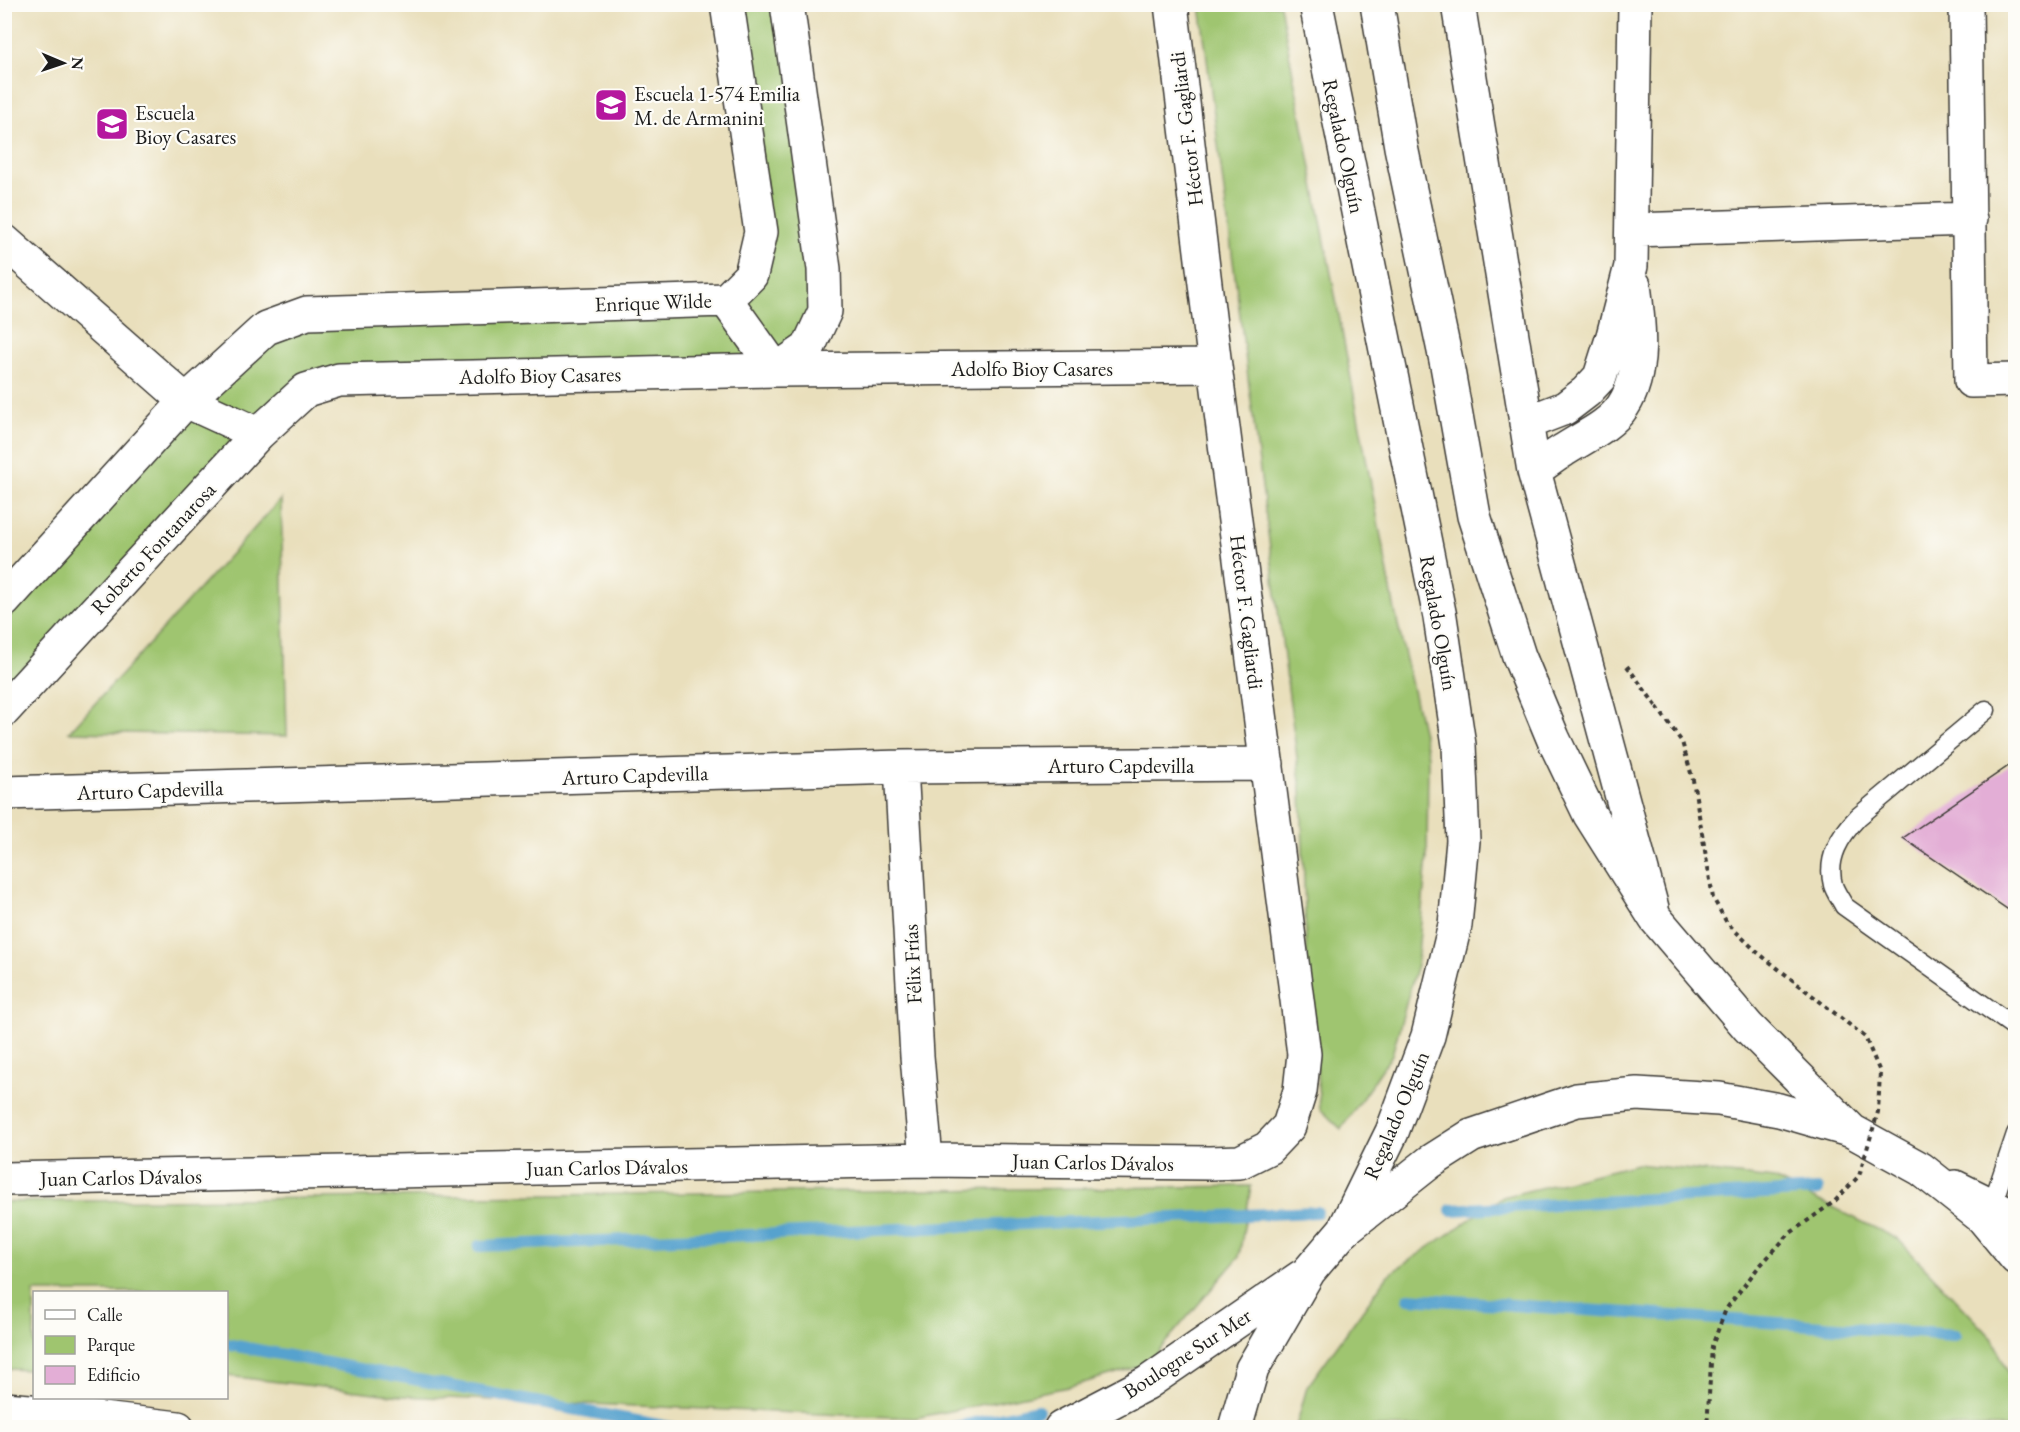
<svg xmlns="http://www.w3.org/2000/svg" width="2020" height="1432" viewBox="0 0 2020 1432" font-family="'EB Garamond',serif">
<style>
.green{fill:#9fc56f;stroke:#5e7046;stroke-width:1.5}
.lines{fill:none;stroke-linecap:round;stroke-linejoin:round}
.stream{stroke:#56a2ce;stroke-width:12}
.building{fill:#e3aed6}
.service-casing{stroke:#3b3934;stroke-width:21}
.minor-casing{stroke:#3b3934;stroke-width:36}
.secondary-casing{stroke:#3b3934;stroke-width:36}
.primary-casing{stroke:#3b3934;stroke-width:36}
.path{stroke:#3b3934;stroke-width:4;stroke-dasharray:4.5 4.5;stroke-linecap:butt}
.service{stroke:#fff;stroke-width:18}
.minor{stroke:#fff;stroke-width:33}
.secondary{stroke:#fff;stroke-width:33}
.primary{stroke:#fff;stroke-width:33}
.path-bridge{stroke:#3b3934;stroke-width:4;stroke-dasharray:4.5 4.5;stroke-linecap:butt}
.labels{text-anchor:middle;dominant-baseline:central;stroke-width:4.5;stroke-linejoin:round;paint-order:stroke}
.poi-label{font-size:21px;fill:#1c1c1c;stroke:#fdfcf7;text-anchor:start}
.street-label{font-size:21px;fill:#1c1c1c;stroke:#fdfcf7}
</style>
<rect width="100%" height="100%" fill="#fdfcf7"/>
<filter id="ink" filterUnits="userSpaceOnUse"><feTurbulence type="fractalNoise" baseFrequency=".0167" numOctaves="2"/><feDisplacementMap in="SourceGraphic" scale="12" xChannelSelector="R" yChannelSelector="G"/><feConvolveMatrix kernelMatrix="1 2 1 2 8 2 1 2 1" color-interpolation-filters="sRGB"/></filter>
<filter id="wash" filterUnits="userSpaceOnUse"><feTurbulence type="fractalNoise" baseFrequency=".008" numOctaves="4" result="noise"/><feDisplacementMap in="SourceGraphic" scale="24" xChannelSelector="R" yChannelSelector="G"/><feGaussianBlur stdDeviation="1.35" result="paint"/><feColorMatrix in="noise" values="0 0 0 0 0 0 0 0 0 0 0 0 0 0 0 0 0 1.4 0 .05"/><feComposite in="paint" operator="in"/></filter>
<g filter="url(#wash)">
<rect width="100%" height="100%" fill="#e9dfbc"/>
<path class="green" d="M727,5H787L825,311L776,370L339,380L5,685V601L266,328L726,300L751,275Z
M1200,5H1280L1396,616L1428,756L1427,857L1417,964L1392,1055L1341,1129L1320,1109L1306,943L1301,789Z
M281,499L287,736L69,732Z
M1637,1164L1774,1179L1898,1239L1993,1339L2015,1389V1427H1296L1307,1387L1388,1275L1503,1197Z
M1251,1186L1239,1257L1147,1364L1073,1386L915,1418L401,1396L227,1376L226,1292H34V1370L5,1369V1202Z"/>
<g class="lines">
<path class="stream" d="M1451,1210L1818,1190
M479,1246L1317,1212
M1409,1298L1955,1335
M226,1344L674,1428
M951,1428L1038,1410"/>
</g>
<g id="blocks">
<path class="building" d="M2016,761V915L1903,838Z"/>
</g>
</g>
<g filter="url(#ink)">
<use href="#blocks" fill-opacity="0" stroke="#3b3934" stroke-width="1.5"/>
<g class="lines">
<defs>
<path id="service" d="M1986,710L1858,817C1840,836 1826,858 1833,885C1835,892 1841,900 1844,906L2016,1028
M1988,1211L1992,1205L2016,1134"/>
<path id="minor" d="M1458,4L1534,471L1652,908
M1966,4L1971,381L2016,380
M1633,230L1970,219
M4,241L186,401L258,434
M726,300L776,370
M776,370L808,348L825,311L824,269L787,4
M1526,423L1565,408L1586,392L1600,377L1613,336L1631,266L1635,4
M1534,471C1544,464 1554,456 1564,450C1584,437 1610,426 1623,406C1645,373 1639,322 1634,285
M4,601L186,401L266,328L307,313L726,300L751,275L761,232L727,4
M4,710L258,434L306,390L339,380L776,370L1215,366
M901,767L917,1056L926,1160
M4,793L901,767L1267,764
M4,1179L926,1160L1210,1163L1240,1162L1268,1148L1289,1126L1300,1091L1304,1054L1215,366L1171,4"/>
<path id="secondary" d="M1955,1187L2016,1217"/>
<path id="primary" d="M1316,4L1440,617L1459,745L1463,841L1455,925L1428,1036L1392,1132L1344,1230
M1377,4L1401,147L1447,365L1474,516L1519,656L1553,738L1590,815L1655,918L1748,1027L1852,1131
M4,1409L43,1412L178,1428
M1061,1428L1147,1383L1301,1277
M1235,1428L1252,1369L1309,1271L1344,1230L1430,1162L1471,1136L1577,1100L1637,1094L1719,1099L1779,1110L1852,1131L1921,1169L1983,1218L2016,1258"/>
</defs>
<use href="#service" class="service-casing"/>
<use href="#minor" class="minor-casing"/>
<use href="#secondary" class="secondary-casing"/>
<use href="#primary" class="primary-casing"/>
<path class="path" d="M1627,666L1657,707"/>
<use href="#service" class="service"/>
<use href="#minor" class="minor"/>
<use href="#secondary" class="secondary"/>
<use href="#primary" class="primary"/>
<path class="path-bridge" d="M1657,707L1682,742L1693,780L1713,898L1727,923L1757,952L1865,1037L1880,1072L1878,1112L1859,1176L1835,1201L1789,1234L1757,1269L1726,1309L1712,1346L1707,1428"/>
</g>
</g>
<defs>
<symbol id="school-square" viewBox="-11 -11 22 22"><rect x="-9" y="-9" width="18" height="18" rx="4" fill="#b5179e" stroke="#fdfcf7"/><path d="M0-5L7-2L0 1L-7-2ZM-4 1L0 2.5L4 1V4Q0 6-4 4Z" fill="#fff"/></symbol>
</defs>
<g fill-rule="evenodd">
<use href="#school-square" x="592" y="86" width="38" height="38"/>
<use href="#school-square" x="93" y="105" width="38" height="38"/>
</g>
<g class="labels">
<g class="poi-label">
<text x="634" y="93">Escuela 1-574 Emilia<tspan x="634" dy="24">M. de Armanini</tspan></text>
<text x="135" y="112">Escuela<tspan x="135" dy="24">Bioy Casares</tspan></text>
</g>
<g class="street-label">
<text transform="translate(1186 129) rotate(-97)">Héctor F. Gagliardi</text>
<text transform="translate(1344 146) rotate(78)">Regalado Olguín</text>
<text transform="translate(653 302) rotate(-2)">Enrique Wilde</text>
<text x="1032" y="368">Adolfo Bioy Casares</text>
<text transform="translate(540 375) rotate(-1)">Adolfo Bioy Casares</text>
<text transform="translate(153 548) rotate(-47)">Roberto Fontanarosa</text>
<text transform="translate(1247 612) rotate(83)">Héctor F. Gagliardi</text>
<text transform="translate(1439 623) rotate(80)">Regalado Olguín</text>
<text x="1121" y="765">Arturo Capdevilla</text>
<text transform="translate(635 775) rotate(-2)">Arturo Capdevilla</text>
<text transform="translate(150 790) rotate(-2)">Arturo Capdevilla</text>
<text transform="translate(912 964) rotate(-93)">Félix Frías</text>
<text transform="translate(1396 1115) rotate(-67)">Regalado Olguín</text>
<text transform="translate(1093 1162) rotate(1)">Juan Carlos Dávalos</text>
<text transform="translate(607 1167) rotate(-1)">Juan Carlos Dávalos</text>
<text transform="translate(121 1177) rotate(-1)">Juan Carlos Dávalos</text>
<text transform="translate(1187 1353) rotate(-33)">Boulogne Sur Mer</text>
</g>
</g>
<rect width="2020" height="1432" fill="none" stroke="#fdfcf7" stroke-width="24"/>
<rect x="33" y="1291" width="195" height="108" fill="#fdfcf7" stroke="#a3a29f" stroke-width="1.5"/>
<rect x="45" y="1310" width="30" height="9" fill="#ffffff" stroke="#a3a29f" stroke-width="1.5"/>
<text x="87" y="1321" font-size="18" fill="#1c1c1c">Calle</text>
<rect x="45" y="1336" width="30" height="18" fill="#9fc56f" stroke="#a3a29f" stroke-width="1.5"/>
<text x="87" y="1351" font-size="18" fill="#1c1c1c">Parque</text>
<rect x="45" y="1366" width="30" height="18" fill="#e3aed6" stroke="#a3a29f" stroke-width="1.5"/>
<text x="87" y="1381" font-size="18" fill="#1c1c1c">Edificio</text>
<g transform="translate(63 63) rotate(92)" stroke="#fdfcf7" stroke-width="4.5" paint-order="stroke">
<path d="M0-4.5L10 22L0 15L-10 22Z" fill="#1c1c1c"/>
<text y="-9" font-size="16" font-weight="bold" text-anchor="middle" fill="#1c1c1c">N</text>
</g>
</svg>
